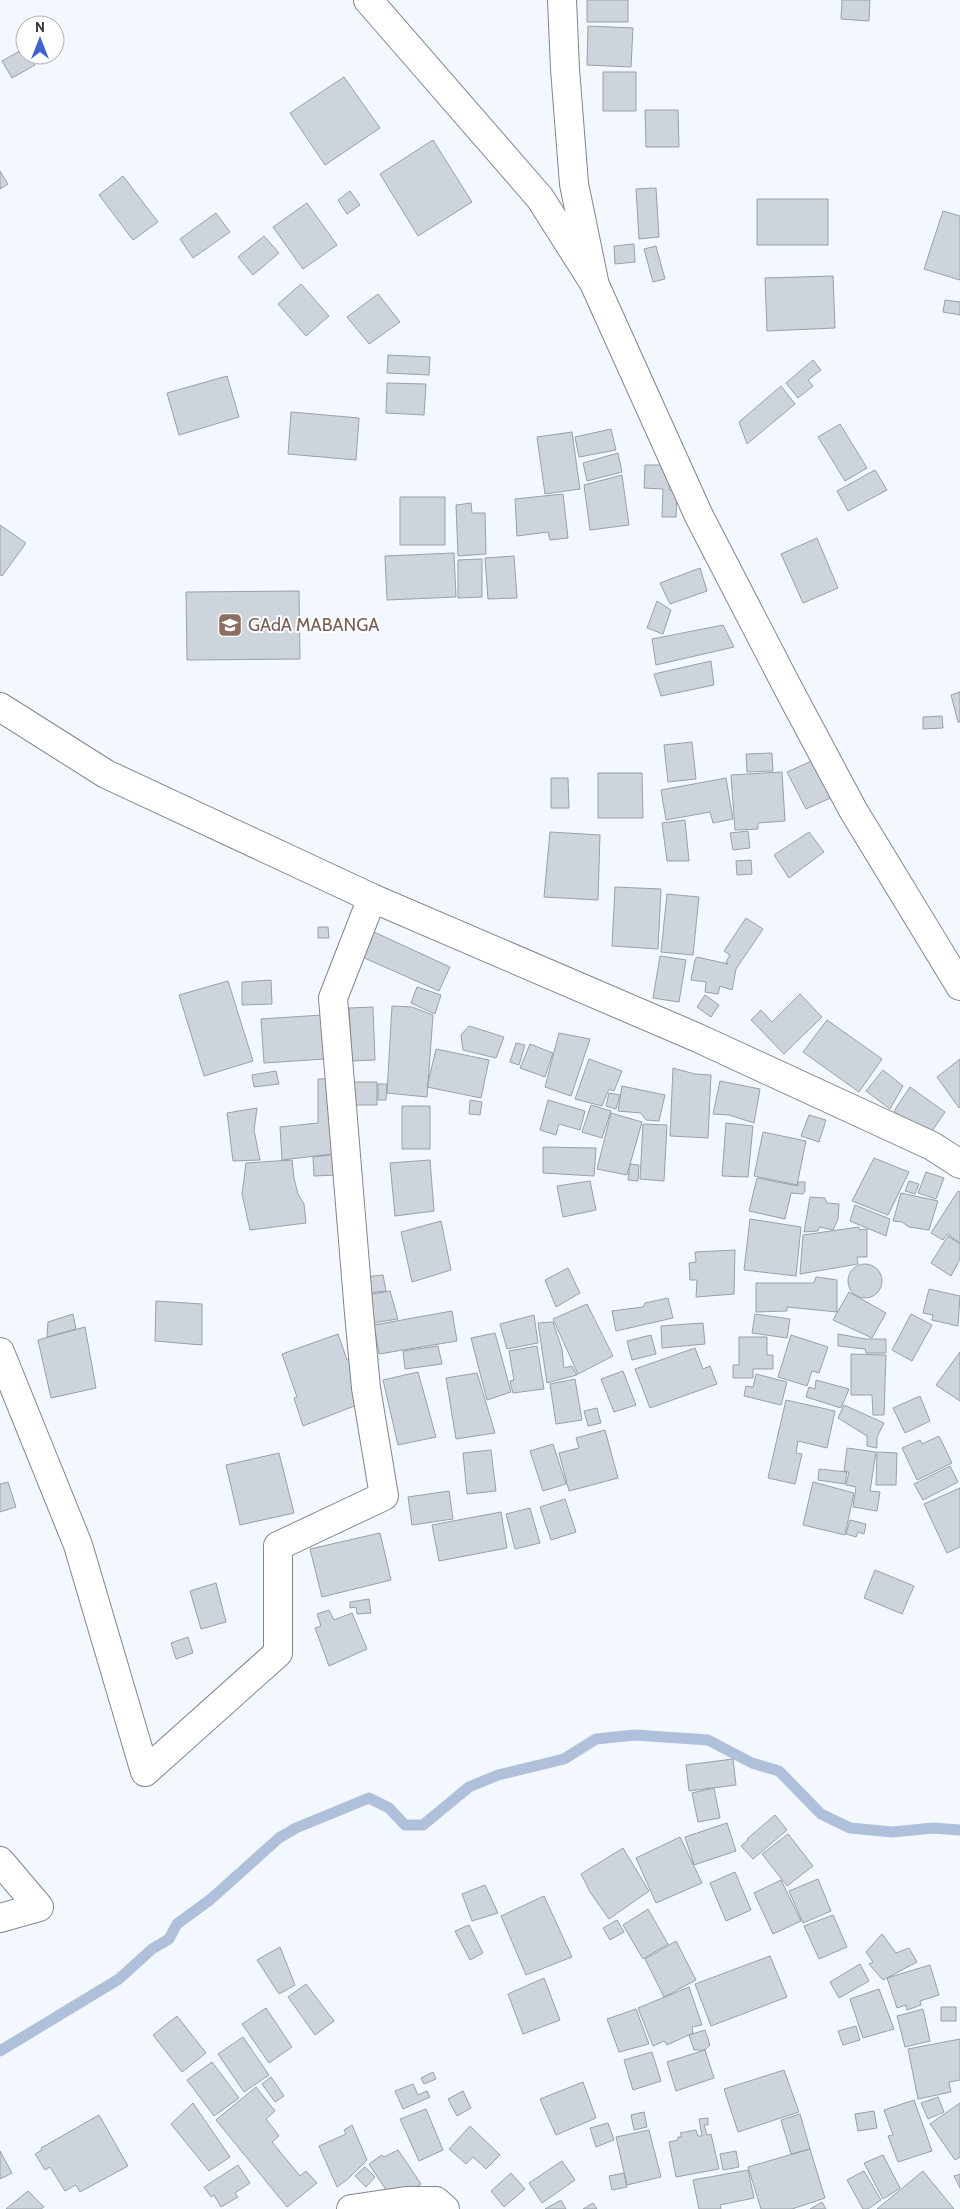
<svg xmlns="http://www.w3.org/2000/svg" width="960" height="2209" viewBox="0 0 960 2209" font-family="Cabin,sans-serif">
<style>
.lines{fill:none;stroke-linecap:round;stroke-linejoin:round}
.stream{stroke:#afc0da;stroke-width:11}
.building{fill:#ced4dc;stroke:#9aa0a7}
.minor-casing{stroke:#81868d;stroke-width:30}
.tertiary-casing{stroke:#81868d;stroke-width:30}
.minor{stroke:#fff;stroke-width:28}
.tertiary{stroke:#fff;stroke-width:28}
.labels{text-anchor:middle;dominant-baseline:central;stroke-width:4;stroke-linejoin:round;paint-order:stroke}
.education-label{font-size:18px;fill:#785e54;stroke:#fff;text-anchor:start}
</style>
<rect width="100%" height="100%" fill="#f3f7fe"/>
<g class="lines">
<path class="stream" d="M0,2051L119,1979L152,1949L169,1939L177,1924L211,1899L279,1838L296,1828L369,1798L389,1808L405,1825H423L469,1787L498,1775L564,1759L596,1739L635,1735L708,1740L752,1763L779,1771L821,1814L850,1828L893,1832L933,1828L960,1830"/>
</g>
<path class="building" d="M587,0H628V22H587Z
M842,0H870L869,21L841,19Z
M588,26L633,28L631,67L587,65Z
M25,48V55H30L35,65L12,78L2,61Z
M603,72H636V111H603Z
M344,77L380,128L325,165L290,113Z
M645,110H678L679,147H646Z
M433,140L472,202L418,236L380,174Z
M0,171L8,184L0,189Z
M123,176L158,222L133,240L99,195Z
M656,188L659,237L639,239L636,189Z
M350,191L360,205L347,214L338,200Z
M757,199H828V245H757Z
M307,203L337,245L303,269L273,227Z
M943,211L960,216V280L924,269Z
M216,213L230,232L193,258L180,239Z
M264,236L279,253L253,275L238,257Z
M634,244L635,262L615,264L614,246Z
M656,246L665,279L653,282L644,249Z
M833,276L835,328L767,331L765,278Z
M301,284L329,316L306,336L278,304Z
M378,294L400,322L369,344L347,317Z
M945,300L960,302V315L943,312Z
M388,355L430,357L429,375L387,373Z
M813,360L821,370L808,380L813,386L798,398L786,383Z
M227,376L239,417L179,435L167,393Z
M387,383L426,384L424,415L386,413Z
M781,386L795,404L747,444L739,422Z
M291,412L359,418L356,460L288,454Z
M840,424L867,468L845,481L818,437Z
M611,429L616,450L579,457L575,437Z
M572,432L580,489L545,494L537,437Z
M618,453L622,472L587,481L583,463Z
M645,465H670L669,490H677L676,517H662L663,489L644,488Z
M875,470L887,490L848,511L837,491Z
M622,475L629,525L590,530L584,485Z
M563,494L568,538L550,540L548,532L517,536L515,499Z
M400,497H445V545H400Z
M471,503L472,513H485L486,554L458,556L456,505Z
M0,525L26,543L2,576L0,575Z
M817,538L838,588L803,603L781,554Z
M454,553L456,597L387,600L385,556Z
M514,556L517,598L488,599L485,558Z
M482,559V597L458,598V560Z
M700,568L707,591L670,604L660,583Z
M299,591L300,659L187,660L186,592Z
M657,601L671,610L663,634L647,628Z
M723,625L734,647L656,665L652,639Z
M711,661L714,685L661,696L654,674Z
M960,692V722H958L951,695Z
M942,716L943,728L923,729V717Z
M692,742L696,779L668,782L664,745Z
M772,753L773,771L747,772L746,754Z
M816,759L835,796L806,809L787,772Z
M782,772L785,821L758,823V829L735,830L731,775Z
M598,773H642L643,818H598Z
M551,778H568L569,808H551Z
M726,778L733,819L713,823L710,812L666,820L661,790Z
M685,820L689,861H667L662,823Z
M748,831L750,848L733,850L730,833Z
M550,832L600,835L598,900L544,897Z
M809,832L824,852L789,878L774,855Z
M751,860L752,874L737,875L736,861Z
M615,887L661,889L658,949L612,946Z
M667,894L699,897L693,955L661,952Z
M746,918L763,929L736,969L732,990L720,986L718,994L705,992L706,982L691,980L695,960L697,957L728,964L726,962L730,955L724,951Z
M318,927H328L329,938H318Z
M374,932L450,967L439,991L362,957Z
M660,956L686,960L679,1002L653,998Z
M271,980L272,1004L242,1005V982Z
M228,981L253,1061L204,1076L179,995Z
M417,987L441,995L435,1014L411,1003Z
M800,994L822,1017L784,1054L751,1020L761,1010L772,1022Z
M705,995L719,1005L711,1017L697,1007Z
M392,1006L412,1007L433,1015L427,1097L387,1093Z
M373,1007L375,1060L352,1061L349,1008Z
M322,1015L325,1059L264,1063L261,1019Z
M827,1020L882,1059L859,1092L803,1052Z
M469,1026L504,1037L496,1058L463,1050L461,1035Z
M559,1033L590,1039L571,1096L545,1087Z
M516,1043L525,1045L519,1065L510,1062Z
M530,1044L553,1053L545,1077L520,1068Z
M436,1049L489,1060L481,1098L427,1087Z
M589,1059L622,1071L614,1091L609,1089L602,1106L575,1099Z
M960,1059V1107L959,1108L937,1077Z
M673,1068L695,1074L711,1075L708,1138L670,1136Z
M883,1070L903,1086L890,1109L866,1091Z
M276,1071L279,1084L254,1087L252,1075Z
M342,1078L349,1152L282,1160L280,1127L318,1123V1079Z
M720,1081L760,1089L754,1123L729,1115L713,1114Z
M354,1082H377V1105H355Z
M378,1084H387L386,1100H378Z
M622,1086L665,1095L659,1121L646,1120L641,1113L618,1111Z
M910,1087L945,1112L928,1137L894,1111Z
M609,1093L620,1095L616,1109L606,1106Z
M470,1100L482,1102L480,1115L469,1114Z
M548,1100L585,1111L580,1130L559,1124L556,1135L540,1130Z
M591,1105L611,1111L602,1138L582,1132Z
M402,1106H430V1149H402Z
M257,1108L254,1130L260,1160L233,1161L227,1113Z
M611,1113L642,1122L627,1175L597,1169Z
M809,1115L826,1120L819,1142L801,1136Z
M726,1123L753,1126L748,1177L722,1176Z
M643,1124L667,1125L664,1181L640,1179Z
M763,1132L806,1141L797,1185L754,1176Z
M543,1147L596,1148L594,1176L543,1173Z
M337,1154L338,1175L314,1176L313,1157Z
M874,1158L909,1172L888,1215L852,1201Z
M292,1160L294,1178L298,1194L304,1204L306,1223L250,1230L242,1194L246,1163Z
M430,1160L434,1211L395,1216L390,1163Z
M630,1164L639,1165L638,1181L628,1180Z
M926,1172L944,1178L936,1199L918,1193Z
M757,1178L798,1186V1182H805V1191L803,1194L791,1193L785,1219L749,1211Z
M590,1181L596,1210L563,1217L557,1186Z
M909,1181L919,1184L915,1194L905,1191Z
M958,1191L960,1192V1243L947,1234L943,1240L931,1233Z
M901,1193L938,1201L929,1230L909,1227L902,1222L893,1221Z
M810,1197L825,1198L827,1203L839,1204L838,1219L833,1230L819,1227L818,1231L804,1232Z
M855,1205L890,1219L886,1236L850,1221Z
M750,1219L801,1227L796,1276L744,1270Z
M441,1221L451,1270L412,1282L401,1232Z
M859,1227V1230L867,1229V1257H857L858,1264L800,1274L803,1235Z
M948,1236L960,1244V1259L951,1276L931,1263Z
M735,1250L734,1294L696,1297L697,1280H690L689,1263L696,1262L695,1252Z
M848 1281a17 17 0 1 1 34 0a17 17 0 1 1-34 0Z
M568,1268L580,1293L556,1307L545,1280Z
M383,1275L386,1291L368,1293L365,1277Z
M816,1277L837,1280V1312L787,1307V1311L756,1312V1283H814Z
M929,1289L960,1296L958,1326L932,1320L933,1315L923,1313Z
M390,1291L398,1319L372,1323L367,1295Z
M849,1292L886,1313L872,1338L833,1320Z
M668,1298L673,1318L616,1331L612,1311L643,1307L645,1303Z
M156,1301L202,1304V1345L155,1341Z
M587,1304L613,1356L578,1374L553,1319Z
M452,1311L457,1341L379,1354L374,1325Z
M73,1314L76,1329L47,1337L48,1322Z
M755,1314L790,1319L787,1338L752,1333Z
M911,1314L932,1325L912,1361L892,1350Z
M534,1315L538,1343L507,1349L500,1324Z
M553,1322L562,1349L564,1368L572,1366L577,1375L547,1383L538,1323Z
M703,1323L705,1344L662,1348L661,1326Z
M85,1327L96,1388L51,1398L38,1340Z
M495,1333L511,1392L487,1400L471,1338Z
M338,1334L347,1360L353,1357L362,1403L303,1426L294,1398L297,1397L282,1354Z
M838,1334L866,1339H886V1353H866L865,1349L838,1346Z
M651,1335L656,1354L632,1360L627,1341Z
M791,1335L828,1347L819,1373L812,1371L807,1386L778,1377Z
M739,1337H767V1355H773V1369H753V1378H733V1365H739Z
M438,1346L442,1364L405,1369L403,1351Z
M537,1346L544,1389L513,1393L510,1381L514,1380L509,1351Z
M695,1348L703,1369L710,1366L717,1384L650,1408L635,1369Z
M960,1352V1401L936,1385Z
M851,1354L886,1355L884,1415H873L872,1395H851Z
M623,1371L636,1405L614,1412L601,1379Z
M418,1372L436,1437L398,1445L383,1380Z
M477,1373L495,1433L456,1439L446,1378Z
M756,1374L787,1382L781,1405L744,1396L746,1386L753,1387Z
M575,1379L582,1420L556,1424L550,1384Z
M816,1380L849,1389L841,1408L806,1397L809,1387L815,1389Z
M920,1396L930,1421L905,1433L893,1408Z
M786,1400L835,1411L827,1448L798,1441L796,1453L802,1454L795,1484L768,1478Z
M844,1405L884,1423L877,1437V1448L867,1446V1436L838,1418Z
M597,1408L601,1423L588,1426L584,1411Z
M605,1430L618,1478L569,1491L559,1453L579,1448L576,1438Z
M939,1436L952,1463L917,1480L902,1448L920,1440L922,1444Z
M553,1444L566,1484L543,1491L530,1451Z
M847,1448L876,1452L870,1491L880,1492L877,1511L853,1507L856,1487L846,1485L849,1472L844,1471Z
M491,1450L496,1491L467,1494L463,1453Z
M877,1452L897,1453L896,1485H876Z
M279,1453L294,1513L240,1525L226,1465Z
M950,1466L958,1482L923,1500L914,1484Z
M819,1469L847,1472L845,1484L818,1480Z
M8,1482L16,1507L0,1512V1484Z
M813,1482L854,1493L845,1535L803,1525Z
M960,1488V1547L947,1553L924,1504Z
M449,1491L453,1519L412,1525L408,1497Z
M565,1499L576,1532L551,1540L540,1507Z
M530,1508L540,1543L515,1549L506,1514Z
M501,1512L507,1548L439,1561L432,1525Z
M850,1520L866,1524L864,1534L858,1532L856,1537L846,1534Z
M380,1533L391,1580L322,1597L310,1549Z
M875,1570L914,1586L902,1614L864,1598Z
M216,1583L226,1622L201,1629L190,1591Z
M369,1599L371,1613L357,1614L356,1607L350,1608V1602Z
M329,1610L334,1620L352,1613L367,1649L329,1666L315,1628L321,1626L317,1614Z
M188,1637L193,1653L176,1659L171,1643Z
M733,1759L736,1785L689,1791L686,1765Z
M714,1788L720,1818L698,1822L692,1793Z
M775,1815L787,1830L753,1859L741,1846L748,1840L747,1839Z
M727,1823L736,1851L694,1865L685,1837Z
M788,1834L813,1866L787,1886L762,1854Z
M680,1837L702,1883L656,1903L636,1858Z
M623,1848L649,1891L609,1919L590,1892L581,1874Z
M735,1872L751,1910L726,1921L710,1883Z
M818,1879L831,1911L803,1923L789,1891Z
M781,1880L801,1921L773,1934L754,1893Z
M485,1885L498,1913L472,1921L462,1894Z
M544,1896L572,1957L526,1975L501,1916Z
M648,1909L668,1944L643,1959L623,1925Z
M833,1915L847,1947L819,1959L804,1926Z
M617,1920L624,1932L610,1940L603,1928Z
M469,1925L483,1953L470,1960L455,1931Z
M882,1934L896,1953L909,1948L917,1962L883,1980L869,1964L873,1962L866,1952Z
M676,1941L696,1980L664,1997L645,1959Z
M280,1947L295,1985L279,1994L257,1960Z
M770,1956L787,1997L711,2026L695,1984Z
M860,1964L869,1981L839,1998L830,1982Z
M930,1965L939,1995L920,2001L921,2005L907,2010L906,2005L897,2008L887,1978Z
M544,1978L560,2020L523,2034L508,1994Z
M306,1984L334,2021L315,2035L288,1997Z
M689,1987L702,2025L692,2027L693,2033L667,2045L664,2041L653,2046L638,2008Z
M879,1989L894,2029L863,2038L850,1999Z
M941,2007H956V2021H941Z
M266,2008L292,2047L269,2063L242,2024Z
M636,2009L649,2044L619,2052L607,2019Z
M923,2009L930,2041L905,2047L897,2016Z
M177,2016L206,2053L182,2072L153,2035Z
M856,2026L860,2040L843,2045L838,2031Z
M705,2030L710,2045L705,2050H694L689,2035Z
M243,2037L269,2075L244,2092L218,2054Z
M960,2039V2080L949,2082L951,2092L918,2099L908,2049Z
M705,2050L714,2078L676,2091L667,2062Z
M652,2052L661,2081L633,2090L624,2060Z
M212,2062L239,2098L214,2116L187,2080Z
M784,2070L799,2112L738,2132L724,2089Z
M433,2072L436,2079L424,2084L421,2078Z
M271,2077L284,2096L275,2102L262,2084Z
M583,2082L596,2118L556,2135L540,2099Z
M413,2084L418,2095L427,2091L430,2097L403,2109L395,2091Z
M256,2087L275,2111L266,2119L279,2136L272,2142L300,2176L306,2171L317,2183L287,2207L216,2120Z
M463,2091L471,2108L457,2116L448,2099Z
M938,2097L944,2112L928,2119L921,2103Z
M914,2100L932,2151L898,2162L888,2136L893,2135L884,2110Z
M193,2103L230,2157L209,2171L171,2124Z
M960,2103V2157L955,2160L930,2124Z
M426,2109L443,2150L419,2161L400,2119Z
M874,2111L877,2128L858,2131L855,2114Z
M644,2112L647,2127L634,2130L631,2115Z
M800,2114L810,2149L791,2154L781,2120Z
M99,2115L128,2166L80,2192L76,2185L65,2191L50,2167L45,2170L35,2154L42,2150L41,2148Z
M708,2118V2125H704L707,2135L711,2134L719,2169L676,2177L669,2142L678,2140V2137H682L680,2133L696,2130L698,2136H702L699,2119Z
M608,2123L614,2140L596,2147L590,2128Z
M352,2125L367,2160L348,2179L337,2187L319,2146L346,2134L344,2130Z
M470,2126L500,2155L486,2169L473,2157L466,2164L449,2149Z
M649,2130L661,2177L627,2185L616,2137Z
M810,2149L825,2198L792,2209H761L748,2167Z
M398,2150L421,2184L394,2202L369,2164L382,2155L384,2157Z
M0,2151L12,2173L0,2179Z
M736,2151L739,2167L723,2170L720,2154Z
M883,2155L900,2188L883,2199L864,2163Z
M562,2161L575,2180L542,2203L529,2183Z
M238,2165L250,2183L235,2193L238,2197L221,2207L214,2195L211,2197L204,2187Z
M365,2167L375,2177L366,2187L355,2176Z
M748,2170L754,2198L720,2205L721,2209H699L693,2180Z
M864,2171L881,2200L868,2209H863L847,2180Z
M923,2171L954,2209H877Z
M511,2173L525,2189L504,2207L491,2191Z
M624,2173L627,2187L612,2190L609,2176Z
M960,2174V2188L954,2176Z
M28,2191L44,2207L41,2209H6Z
M561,2200L566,2209H545Z
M822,2202L826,2209H810Z
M593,2203L597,2209H583Z"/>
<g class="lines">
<defs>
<path id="minor" d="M562,0L565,69L574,184L594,281
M0,707L106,774L372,898L698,1038L932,1146L960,1164
M0,1352L78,1545L145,1772L278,1653V1546L384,1496L366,1388L359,1313L333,998L372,898
M0,1861L39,1907L0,1918
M351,2209L406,2201H436L445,2209"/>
<path id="tertiary" d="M368,0L540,198L594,283L699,516L789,690L853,810L960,986"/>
</defs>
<use href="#minor" class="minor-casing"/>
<use href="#tertiary" class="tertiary-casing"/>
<use href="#minor" class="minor"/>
<use href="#tertiary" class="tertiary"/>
</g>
<defs>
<symbol id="school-square" viewBox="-11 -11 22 22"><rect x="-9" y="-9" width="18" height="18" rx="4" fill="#8d6e63" stroke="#fff"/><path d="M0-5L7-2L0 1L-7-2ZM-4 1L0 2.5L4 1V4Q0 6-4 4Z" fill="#fff"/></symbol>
</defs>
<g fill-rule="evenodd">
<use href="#school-square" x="216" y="611" width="28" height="28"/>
</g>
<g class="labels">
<g class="education-label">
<text x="248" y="625">GAdA MABANGA</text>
</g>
</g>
<g transform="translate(40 40)"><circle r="24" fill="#ffffff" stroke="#acadae"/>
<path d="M0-4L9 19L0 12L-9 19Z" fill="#3c64d5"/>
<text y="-8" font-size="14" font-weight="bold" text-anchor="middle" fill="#303235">N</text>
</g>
</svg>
